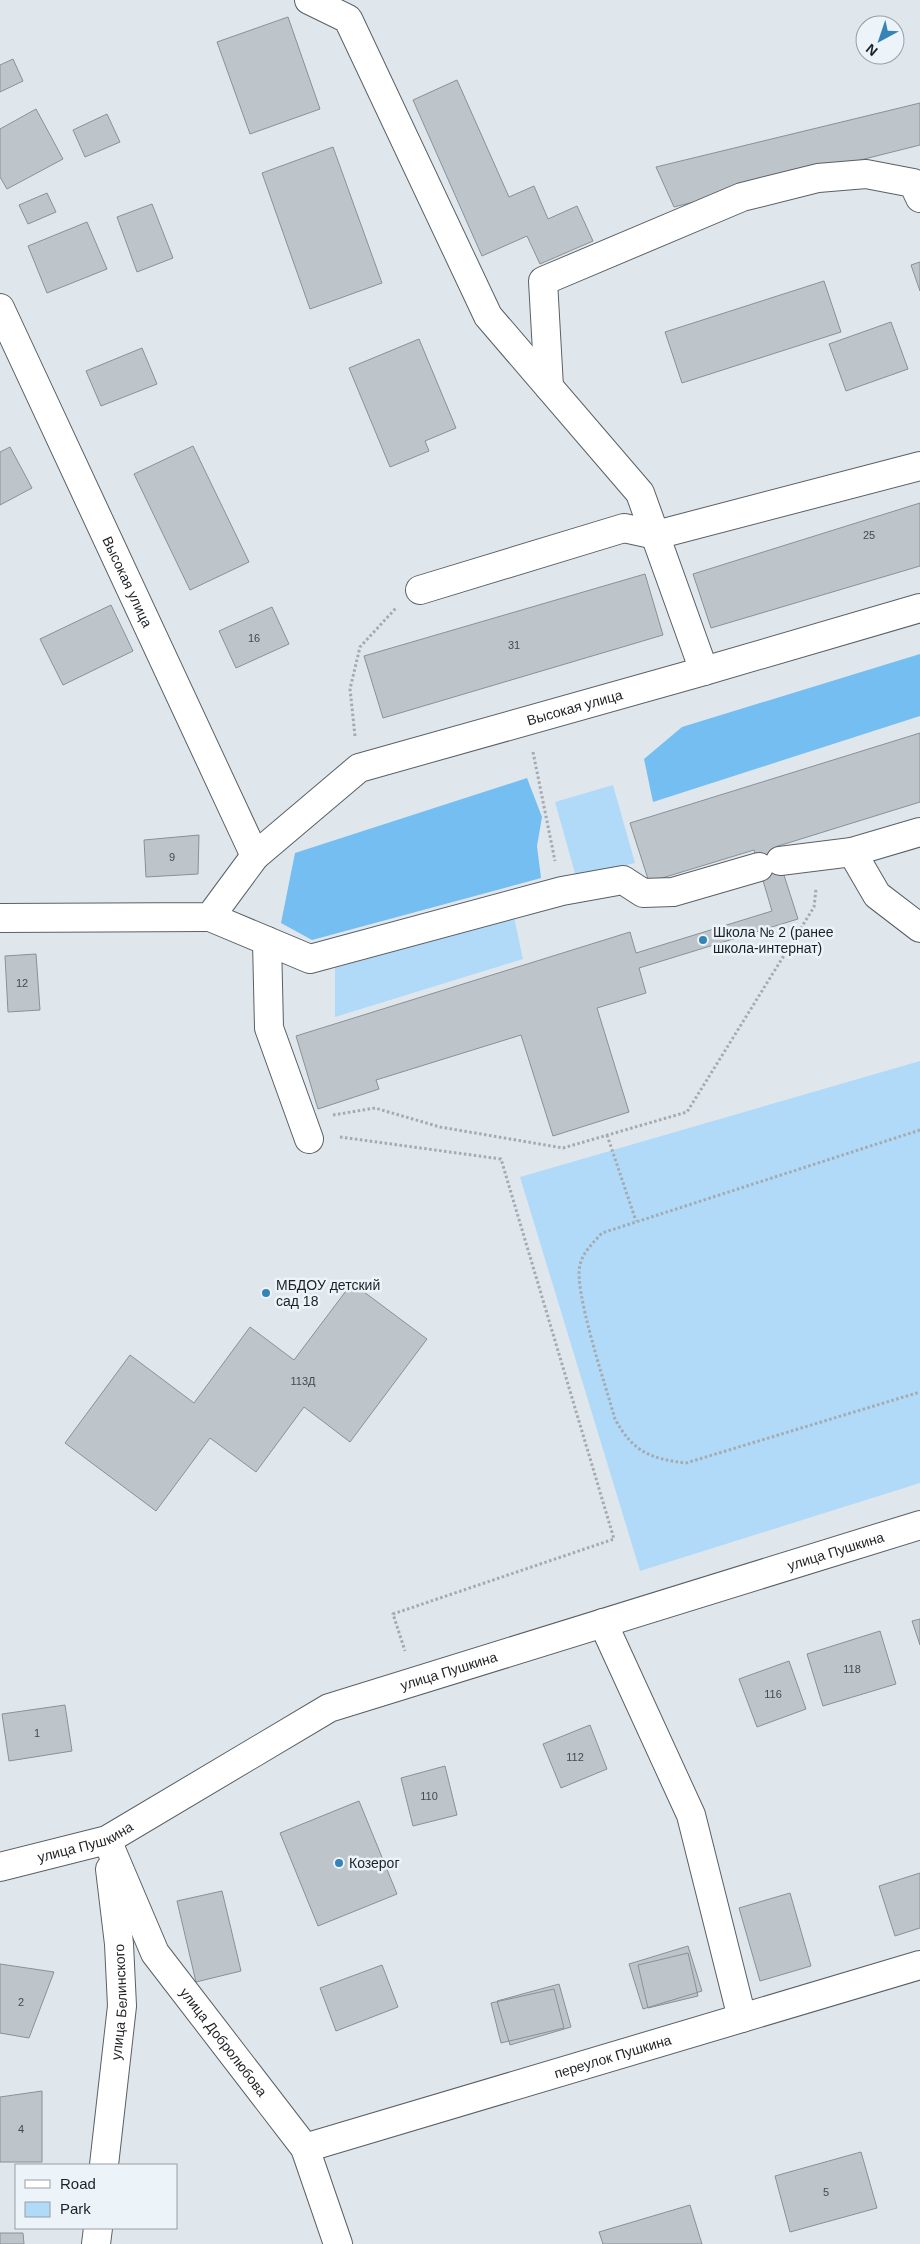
<svg xmlns="http://www.w3.org/2000/svg" width="920" height="2244" viewBox="0 0 920 2244" font-family="Helvetica,sans-serif">
<style>
.green{fill:#b1daf8}
.forest{fill:#75bef1}
.building{fill:#bdc5cb;stroke:#8a9196}
.lines{fill:none;stroke-linecap:round;stroke-linejoin:round}
.minor-casing{stroke:#5a6065;stroke-width:30}
.path{stroke:#a4aaaf;stroke-width:3;stroke-dasharray:2.5 2.5;stroke-linecap:butt}
.minor{stroke:#fff;stroke-width:28}
.poi-dot{fill:#3684b6;stroke:#ecf4fa;stroke-width:2}
.labels{text-anchor:middle;dominant-baseline:central;stroke-width:5;stroke-linejoin:round;paint-order:stroke}
.number-label{font-size:11px;fill:#46494d}
.street-label{font-size:14px;fill:#1e2023;stroke:#ecf4fa}
.poi-label{font-size:14px;fill:#1e2023;stroke:#ecf4fa;text-anchor:start}
</style>
<rect width="100%" height="100%" fill="#dfe7ed"/>
<path class="green" d="M613,785L635,863L576,877L555,802Z
M514,917L523,959L335,1017V968Z
M920,1061V1483L640,1571L520,1177Z"/>
<path class="forest" d="M920,654V716L653,802L644,759L682,727Z
M527,778L542,817L537,846L541,878L312,940L281,923L295,853Z"/>
<path class="building" d="M288,17L320,109L250,134L217,42Z
M13,59L23,81L0,92V65Z
M457,80L509,197L534,186L548,219L577,206L593,241L540,264L527,236L482,256L413,100Z
M920,103V145L674,207L656,167Z
M36,109L63,159L7,189L0,177V129Z
M107,114L120,142L85,157L73,130Z
M333,147L382,283L310,309L262,173Z
M47,193L56,212L28,224L19,205Z
M152,204L173,258L137,272L117,217Z
M87,222L107,269L47,293L28,246Z
M920,262V291L911,265Z
M824,281L841,332L682,383L665,332Z
M891,322L908,369L846,391L829,344Z
M419,339L456,428L425,441L429,451L390,467L349,368Z
M142,348L157,384L101,406L86,371Z
M193,446L249,562L190,590L134,474Z
M10,447L32,488L0,505V452Z
M920,503V566L711,628L693,574Z
M645,574L663,635L383,718L364,656Z
M111,605L133,651L63,685L40,639Z
M272,607L289,644L236,668L219,631Z
M920,733V802L775,847L798,919L639,968L646,993L597,1008L629,1112L553,1136L521,1035L376,1080L379,1089L318,1109L296,1036L630,932L636,953L772,911L754,850L649,882L630,823Z
M199,835L198,874L146,877L144,840Z
M36,954L40,1010L8,1012L5,956Z
M352,1283L427,1339L350,1442L304,1407L256,1472L210,1438L156,1511L65,1443L130,1355L194,1403L250,1327L294,1360Z
M920,1619V1645L912,1621Z
M880,1631L896,1684L823,1706L807,1654Z
M789,1661L806,1709L757,1727L739,1679Z
M65,1705L72,1751L9,1761L2,1714Z
M590,1725L607,1769L561,1788L543,1744Z
M445,1766L457,1815L413,1826L401,1778Z
M359,1801L397,1894L318,1926L280,1833Z
M920,1873V1928L895,1936L879,1886Z
M222,1891L241,1971L196,1982L177,1901Z
M790,1893L811,1966L760,1981L739,1908Z
M688,1946L702,1991L643,2009L629,1964Z
M688,1953L698,1996L648,2008L638,1965Z
M0,1964L54,1972L29,2038L0,2033Z
M382,1965L398,2007L336,2031L320,1988Z
M559,1984L571,2027L510,2045L497,2001Z
M554,1989L564,2028L501,2043L491,2003Z
M42,2091V2162H0V2097Z
M861,2152L877,2208L790,2232L775,2176Z
M690,2205L702,2244H603L599,2232Z
M0,2233H23L24,2244H0Z"/>
<g class="lines">
<defs>
<g id="minor">
<path d="M309,0L348,19L488,316L640,493L704,671"/>
<path id="s1" d="M0,308L255,856"/>
<path d="M549,387L543,281L742,197L818,178L866,174L913,183L920,198"/>
<path d="M420,590L624,528L656,535L920,466"/>
<path d="M852,852L877,895L920,928"/>
<path d="M780,861L852,852L920,832"/>
<path d="M210,917L310,959L562,891L623,880L643,893L673,892L759,867"/>
<path id="s2" d="M0,918L210,917L255,856L359,768L704,671L920,608"/>
<path d="M267,941L269,1028L309,1139"/>
<path d="M603,1623L691,1815L742,2018"/>
<path id="s3" d="M107,1840L155,1953L305,2148L338,2244"/>
<path id="s4" d="M0,1867L107,1840L329,1708L920,1525"/>
<path id="s5" d="M305,2148L920,1965"/>
<path id="s6" d="M104,2165L122,2006L119,1944L110,1869"/>
<path d="M96,2244L98,2228"/>
</g>
</defs>
<use href="#minor" class="minor-casing"/>
<path class="path" d="M355,736L350,689L360,647L396,608
M533,752L555,861
M333,1115L375,1108L440,1127L563,1148L687,1112L814,907L816,889
M920,1130L602,1233C593,1243 583,1252 580,1265C573,1289 607,1390 615,1419C633,1452 651,1459 686,1463L920,1392
M607,1135L636,1221
M340,1137L501,1159L614,1539L393,1614L405,1651"/>
<use href="#minor" class="minor"/>
</g>
<g class="poi-dot">
<circle cx="703" cy="940" r="5"/>
<circle cx="266" cy="1293" r="5"/>
<circle cx="339" cy="1863" r="5"/>
</g>
<g class="labels">
<g class="number-label">
<text x="869" y="535">25</text>
<text x="254" y="638">16</text>
<text x="514" y="645">31</text>
<text x="172" y="857">9</text>
<text x="22" y="983">12</text>
<text x="303" y="1381">113Д</text>
<text x="852" y="1669">118</text>
<text x="773" y="1694">116</text>
<text x="37" y="1733">1</text>
<text x="575" y="1757">112</text>
<text x="429" y="1796">110</text>
<text x="21" y="2002">2</text>
<text x="21" y="2129">4</text>
<text x="826" y="2192">5</text>
</g>
<g class="street-label">
<text stroke="none"><textPath href="#s1" startOffset="302">Высокая улица</textPath></text>
<text stroke="none"><textPath href="#s2" startOffset="646">Высокая улица</textPath></text>
<text stroke="none"><textPath href="#s4" startOffset="899">улица Пушкина</textPath></text>
<text stroke="none"><textPath href="#s4" startOffset="494">улица Пушкина</textPath></text>
<text stroke="none"><textPath href="#s4" startOffset="89">улица Пушкина</textPath></text>
<text stroke="none"><textPath href="#s6" startOffset="164">улица Белинского</textPath></text>
<text stroke="none"><textPath href="#s3" startOffset="235">улица Добролюбова</textPath></text>
<text stroke="none"><textPath href="#s5" startOffset="321">переулок Пушкина</textPath></text>
</g>
<g class="poi-label">
<text x="713" y="932">Школа № 2 (ранее<tspan x="713" dy="16">школа-интернат)</tspan></text>
<text x="276" y="1285">МБДОУ детский<tspan x="276" dy="16">сад 18</tspan></text>
<text x="349" y="1863">Козерог</text>
</g>
</g>
<rect x="15" y="2164" width="162" height="65" fill="#ecf4fa" stroke="#9a9fa4"/>
<rect x="25" y="2180" width="25" height="8" fill="#ffffff" stroke="#9a9fa4"/>
<text x="60" y="2189" font-size="15" fill="#1e2023">Road</text>
<rect x="25" y="2202" width="25" height="15" fill="#b1daf8" stroke="#9a9fa4"/>
<text x="60" y="2214" font-size="15" fill="#1e2023">Park</text>
<g transform="translate(880 40) rotate(220)"><circle r="24" fill="#ecf4fa" stroke="#9a9fa4"/>
<path d="M0-4L9 19L0 12L-9 19Z" fill="#3684b6"/>
<text y="-8" font-size="14" font-weight="bold" text-anchor="middle" fill="#1e2023">N</text>
</g>
</svg>
